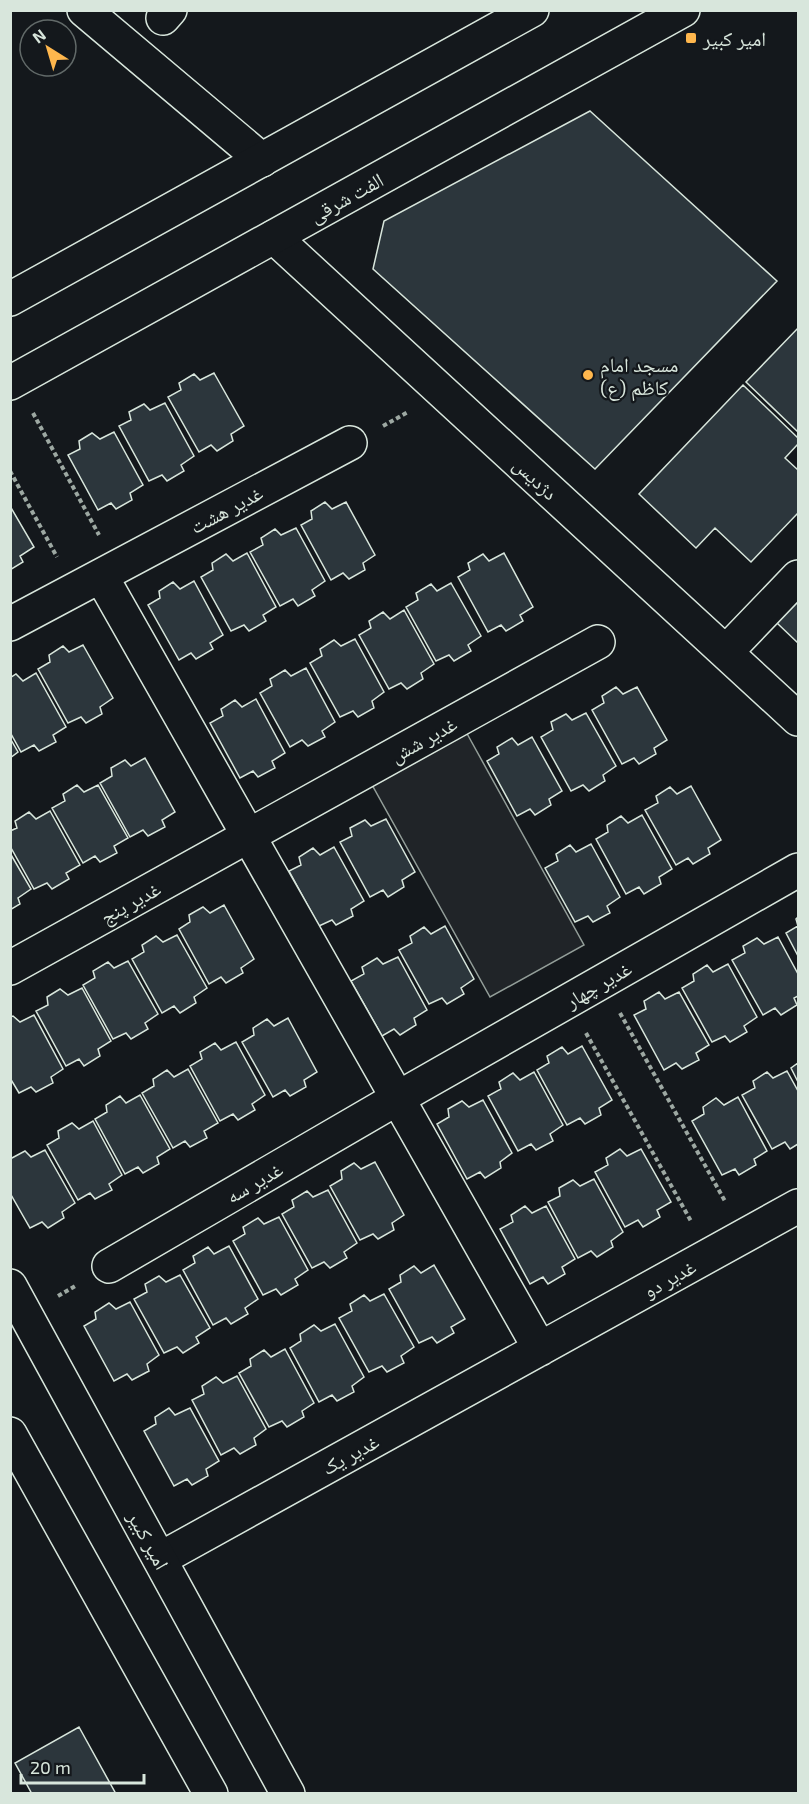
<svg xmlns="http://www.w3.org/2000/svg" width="809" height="1804" viewBox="0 0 809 1804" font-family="'Exo 2','Noto Naskh Arabic',sans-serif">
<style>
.green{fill:#202428;stroke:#939e99;stroke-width:1.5}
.building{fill:#2c363c;stroke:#d8e6dc;stroke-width:1.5}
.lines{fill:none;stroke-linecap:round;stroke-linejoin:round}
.minor-casing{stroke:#d8e6dc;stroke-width:36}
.major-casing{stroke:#d8e6dc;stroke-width:36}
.path{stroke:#9da8a2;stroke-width:4;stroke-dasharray:4.5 3;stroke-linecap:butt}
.minor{stroke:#14181c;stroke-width:33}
.major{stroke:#14181c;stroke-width:33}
.poi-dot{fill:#ffb74d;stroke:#14181c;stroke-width:2}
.labels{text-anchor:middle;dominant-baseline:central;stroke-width:4.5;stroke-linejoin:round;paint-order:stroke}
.poi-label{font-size:20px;fill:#d8e6dc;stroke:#14181c;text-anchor:start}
.street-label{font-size:20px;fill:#d8e6dc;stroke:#14181c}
</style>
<rect width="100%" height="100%" fill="#14181c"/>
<path class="green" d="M465,730L584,945L490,997L371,783Z"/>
<path class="building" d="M590,111L777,281L595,469L373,269L384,221Z
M798,328V432L746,382Z
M214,373L244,426L231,434L233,441L217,451L211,445L199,452L168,397L181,390L179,383L194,374L200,380Z
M743,385L798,438V444L785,458L798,470V513L751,562L715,528L696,548L639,494Z
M165,403L194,456L181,465L184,471L167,481L162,475L149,481L119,426L131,420L129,412L144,404L150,410Z
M114,432L143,485L130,493L132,500L116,509L111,503L98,510L68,455L80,449L79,441L92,433L100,439Z
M325,502L332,509L346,502L375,555L363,563L365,570L349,579L343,573L331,580L301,525L312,519L311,511Z
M10,506L34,547L20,556L23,562L10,570Z
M296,528L325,581L312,590L315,596L298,606L293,599L280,606L250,552L263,545L261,538L275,529L281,535Z
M247,553L276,607L263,615L266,621L249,631L244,625L231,631L201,577L213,570L212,563L226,554L233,561Z
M504,553L533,607L520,615L523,621L506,631L501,625L488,632L458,577L470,570L468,563L483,554L489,561Z
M194,581L223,635L210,643L213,649L196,659L191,653L179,660L148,605L160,598L159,591L173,582L180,589Z
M451,583L481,636L468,645L471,651L454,661L449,655L436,661L406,607L418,600L416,593L431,584L437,591Z
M798,600V643L777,623Z
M404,610L434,664L421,673L423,679L407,689L401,683L389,689L359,635L371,628L369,621L383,612L390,619Z
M355,639L384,692L372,701L374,708L358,717L353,711L340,717L310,663L322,656L320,649L334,640L341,646Z
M83,645L113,698L100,707L102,714L86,723L81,717L68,723L38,669L50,662L49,655L63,646L69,652Z
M306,668L335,722L322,731L325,737L308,746L302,740L290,747L260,693L272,686L270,679L285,670L291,676Z
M36,673L66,727L53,735L56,742L39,751L34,745L21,752L10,732V678L16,674L23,681Z
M616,687L623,694L637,687L667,740L654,748L656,754L639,764L634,758L622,764L592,710L604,703L602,696Z
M256,699L285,753L272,761L275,768L258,777L253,771L240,778L210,723L223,716L221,709L235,700L242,707Z
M586,713L616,766L603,775L605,781L589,791L583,785L571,791L541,737L553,730L551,722L566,714L572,720Z
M532,737L562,791L549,799L551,805L535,815L530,809L517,816L487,761L499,754L497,747L512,738L518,745Z
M10,738L18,752L10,758Z
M145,758L175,812L162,820L165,827L148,836L143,830L130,837L100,783L112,776L111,768L125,760L131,766Z
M77,785L84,792L98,785L128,838L114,846L117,853L100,862L95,856L83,863L52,808L65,801L63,794Z
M691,786L721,840L708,848L710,854L693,864L688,858L676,865L645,810L658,803L656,796L670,787L677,794Z
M50,811L80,865L66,873L69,879L52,889L47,883L34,889L10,846V831L17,828L15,821L29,812L36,819Z
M642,815L672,869L659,877L661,884L644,894L639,887L626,894L596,839L608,832L607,825L621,816L628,823Z
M386,819L415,872L402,880L404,887L388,897L383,890L370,897L340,842L352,836L350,828L365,820L371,826Z
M591,844L620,897L607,906L610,913L593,922L588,916L575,922L545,868L558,861L556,854L570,845L576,852Z
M334,847L364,901L351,909L353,916L336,925L332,920L319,926L289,871L301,865L299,857L313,848L320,855Z
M10,853L31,889L18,898L20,904L10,910Z
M224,905L254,959L241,968L243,973L226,983L221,977L209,984L179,929L190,922L189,915L203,907L210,913Z
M798,917V956L786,933L798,926L796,919Z
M445,926L474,979L461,988L464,994L447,1004L442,998L429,1004L399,950L412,943L410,936L424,927L431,934Z
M177,935L207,988L194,997L196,1003L180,1013L174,1006L162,1013L132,959L144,952L142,945L156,936L163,942Z
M778,937L798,974V996L794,998L797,1005L781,1015L775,1008L763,1015L732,960L745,953L743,946L757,938L764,944Z
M398,957L427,1010L414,1018L416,1025L400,1035L394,1029L382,1036L351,981L364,974L362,967L377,958L383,964Z
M128,961L158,1014L145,1023L148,1029L131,1039L126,1033L113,1039L83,985L95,978L93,971L108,962L114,968Z
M728,964L757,1017L744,1026L747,1032L730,1042L725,1036L712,1042L682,988L694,981L693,974L707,965L713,972Z
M82,988L111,1041L98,1049L100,1056L84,1066L79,1059L66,1066L36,1011L48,1005L47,997L60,989L68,995Z
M659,992L665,999L679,992L709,1045L696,1053L699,1060L682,1069L676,1063L664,1070L634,1015L646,1009L644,1001Z
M34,1015L63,1069L51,1077L53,1083L36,1092L31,1087L19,1093L10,1078V1017L13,1016L20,1022Z
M288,1018L317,1072L304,1080L306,1087L290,1096L285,1090L273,1097L242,1042L254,1035L253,1028L267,1019L274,1026Z
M236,1042L265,1095L252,1104L255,1110L238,1120L233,1114L220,1121L190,1066L202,1059L200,1052L215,1043L221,1050Z
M582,1046L612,1100L599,1108L601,1115L585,1124L580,1118L567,1125L537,1070L549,1063L547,1056L562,1047L568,1054Z
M798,1063V1082L791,1068Z
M188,1069L218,1123L204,1131L207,1138L190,1147L185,1141L173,1148L142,1093L154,1086L153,1079L167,1070L174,1077Z
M787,1071L798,1091V1144L790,1149L785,1142L772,1149L742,1095L755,1088L753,1081L767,1072L773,1078Z
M534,1072L563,1125L550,1134L553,1141L536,1150L531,1144L518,1151L488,1096L501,1089L499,1082L513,1073L520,1080Z
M140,1095L170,1149L157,1157L159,1164L143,1173L138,1167L125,1174L95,1119L107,1112L106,1105L120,1096L126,1103Z
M738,1097L767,1151L754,1159L756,1165L739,1175L735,1169L722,1175L692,1121L704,1114L703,1107L716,1098L724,1105Z
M483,1100L512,1153L500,1162L501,1168L485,1178L480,1172L467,1179L437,1124L449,1117L448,1109L462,1101L469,1107Z
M93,1121L122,1175L109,1184L112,1190L95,1199L90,1193L78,1200L47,1145L59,1138L58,1131L72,1123L79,1129Z
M620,1149L627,1156L641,1149L671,1202L657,1210L660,1217L643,1227L638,1220L625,1227L595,1172L608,1165L606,1158Z
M45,1150L75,1203L62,1212L64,1218L48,1228L42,1222L30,1228L10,1193V1159L25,1151L31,1157Z
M375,1162L404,1215L392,1223L394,1230L378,1239L373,1234L360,1240L330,1186L342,1179L341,1171L354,1163L361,1169Z
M594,1179L623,1232L611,1241L613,1247L597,1257L591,1251L578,1258L548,1202L560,1196L559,1188L573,1180L580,1186Z
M328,1190L357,1243L344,1252L347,1258L330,1268L324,1262L312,1268L282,1214L294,1207L292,1200L307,1191L313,1197Z
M525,1206L532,1213L546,1206L575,1259L562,1267L565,1274L548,1284L543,1277L530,1284L500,1229L513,1222L511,1215Z
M279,1217L308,1270L295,1279L298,1285L281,1295L276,1289L263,1295L233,1241L245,1234L243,1227L258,1218L264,1224Z
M229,1246L258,1299L245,1308L248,1314L231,1324L226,1318L213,1325L183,1270L195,1263L193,1256L208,1247L214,1254Z
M434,1265L465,1319L451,1327L454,1333L437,1343L432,1337L419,1343L389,1289L401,1282L400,1275L414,1266L421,1273Z
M180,1275L210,1328L196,1337L199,1343L183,1353L177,1347L164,1353L134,1299L147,1292L145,1284L159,1276L166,1282Z
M384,1294L414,1347L401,1356L404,1363L387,1372L382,1366L369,1372L339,1318L352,1311L350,1304L364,1295L370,1301Z
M130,1302L159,1355L147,1364L149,1371L132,1380L127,1374L114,1381L84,1326L96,1319L95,1312L109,1303L116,1309Z
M335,1324L364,1377L352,1386L354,1392L337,1401L332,1395L319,1402L290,1348L301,1341L300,1334L314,1325L321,1331Z
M285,1349L314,1403L302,1411L304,1417L287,1427L282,1421L269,1427L239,1373L251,1366L250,1359L264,1350L271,1357Z
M237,1376L266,1429L254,1438L256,1445L240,1454L234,1448L221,1455L192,1400L204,1394L202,1386L216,1377L223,1383Z
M169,1408L175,1415L190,1408L219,1461L206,1469L208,1476L192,1485L187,1479L174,1486L144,1431L156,1424L155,1417Z
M79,1727L116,1794H32L15,1763Z"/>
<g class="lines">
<defs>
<path id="minor" d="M84,10L262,160
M163,18L170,10
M274,237L798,719
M101,576L540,1349
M10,624L350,443
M726,652L798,577
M10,968L598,642
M109,1266L398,1098L798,870
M160,1559L798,1206"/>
<path id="major" d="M10,299L532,10
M10,383L683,10
M10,1286L288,1794
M10,1434L211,1794"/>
</defs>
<use href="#minor" class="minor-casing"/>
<use href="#major" class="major-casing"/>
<path class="path" d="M33,413L99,535
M383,426L408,412
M10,471L57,557
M620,1013L726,1203
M586,1033L692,1223
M58,1296L77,1285"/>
<use href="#minor" class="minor"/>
<use href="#major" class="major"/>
</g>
<g class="poi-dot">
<rect x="685" y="32" width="12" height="12" rx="3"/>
<circle cx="588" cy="375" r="6"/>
</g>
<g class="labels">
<g class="poi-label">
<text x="703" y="38">امیر کبیر</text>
<text x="600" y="364">مسجد امام<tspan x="600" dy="23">کاظم (ع)</tspan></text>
</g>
<g class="street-label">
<text transform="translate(346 197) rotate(-29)">الفت شرقی</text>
<text transform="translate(536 478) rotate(43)">دژدیس</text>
<text transform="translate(226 509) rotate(-28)">غدیر هشت</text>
<text transform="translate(423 739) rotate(-29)">غدیر شش</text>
<text transform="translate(130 902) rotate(-29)">غدیر پنج</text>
<text transform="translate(598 984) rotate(-30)">غدیر چهار</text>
<text transform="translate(254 1182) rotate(-30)">غدیر سه</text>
<text transform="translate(669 1278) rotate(-29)">غدیر دو</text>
<text transform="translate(350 1454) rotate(-29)">غدیر یک</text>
<text transform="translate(149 1540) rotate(61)">امیر کبیر</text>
</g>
</g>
<rect width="809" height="1804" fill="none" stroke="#d8e6dc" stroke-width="24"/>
<g transform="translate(48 48) rotate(323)"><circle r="28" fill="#14181c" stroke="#626a69" stroke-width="1.5"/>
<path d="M0-4.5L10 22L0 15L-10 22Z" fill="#ffb74d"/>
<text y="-9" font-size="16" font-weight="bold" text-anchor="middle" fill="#d8e6dc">N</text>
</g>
<path d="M21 1774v9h123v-9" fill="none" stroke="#d8e6dc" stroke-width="3"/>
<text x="30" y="1774" font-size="18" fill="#d8e6dc" stroke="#14181c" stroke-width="4.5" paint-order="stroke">20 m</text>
</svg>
